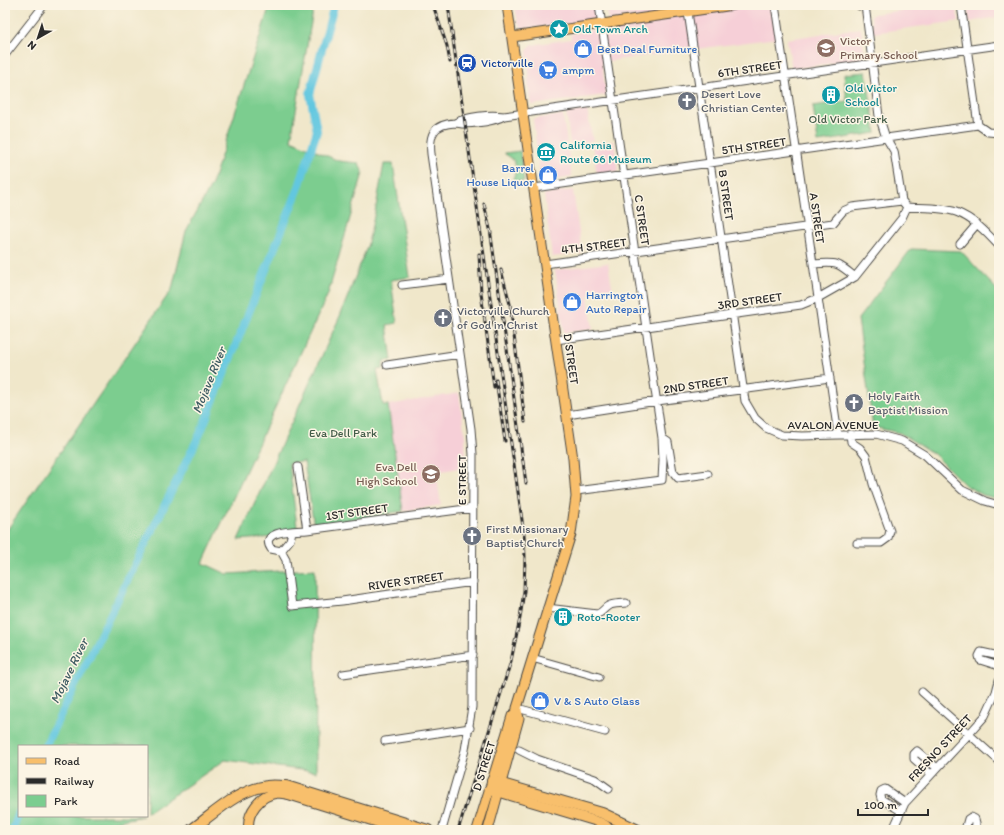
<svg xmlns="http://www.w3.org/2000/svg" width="1004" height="835" viewBox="0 0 1004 835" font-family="Itim,sans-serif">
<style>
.built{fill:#f6cfd7}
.green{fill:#7bcd8f;stroke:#537c5d}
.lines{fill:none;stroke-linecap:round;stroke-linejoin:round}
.river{stroke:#62c7e0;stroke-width:8}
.minor-casing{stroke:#494743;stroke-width:9}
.major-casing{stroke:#494743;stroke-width:11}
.highway-casing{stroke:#494743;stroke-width:12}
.minor{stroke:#fff;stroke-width:7}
.major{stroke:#f8bf6c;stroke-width:9}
.highway{stroke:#f8bf6c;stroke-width:10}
.rail-casing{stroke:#2b2b2b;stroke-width:3}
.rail{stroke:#fcf5e5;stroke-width:1.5;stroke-dasharray:4.5;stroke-linecap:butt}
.labels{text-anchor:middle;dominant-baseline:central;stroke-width:3;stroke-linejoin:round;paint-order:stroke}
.culture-label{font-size:12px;fill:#0d838f;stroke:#fcf5e5;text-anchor:start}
.education-label{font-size:12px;fill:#785e54;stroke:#fcf5e5;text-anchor:start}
.shop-label{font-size:12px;fill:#366cbe;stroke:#fcf5e5;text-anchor:start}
.transit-label{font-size:12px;fill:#164399;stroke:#fcf5e5;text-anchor:start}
.street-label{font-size:12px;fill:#2b2b2b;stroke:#fcf5e5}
.worship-label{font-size:12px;fill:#5b616d;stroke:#fcf5e5;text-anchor:start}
.park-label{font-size:12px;fill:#435c49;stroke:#fcf5e5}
.water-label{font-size:13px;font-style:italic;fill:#3c5a61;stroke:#fcf5e5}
</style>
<rect width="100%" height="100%" fill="#fcf5e5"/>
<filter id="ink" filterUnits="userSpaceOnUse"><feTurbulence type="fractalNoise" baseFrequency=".025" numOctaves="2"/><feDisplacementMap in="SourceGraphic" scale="8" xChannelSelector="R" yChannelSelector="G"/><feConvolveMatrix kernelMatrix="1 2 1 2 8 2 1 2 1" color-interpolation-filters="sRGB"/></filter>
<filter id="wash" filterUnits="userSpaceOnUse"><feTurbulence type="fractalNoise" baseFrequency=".012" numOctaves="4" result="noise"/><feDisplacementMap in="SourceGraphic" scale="16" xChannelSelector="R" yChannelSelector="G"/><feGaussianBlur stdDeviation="0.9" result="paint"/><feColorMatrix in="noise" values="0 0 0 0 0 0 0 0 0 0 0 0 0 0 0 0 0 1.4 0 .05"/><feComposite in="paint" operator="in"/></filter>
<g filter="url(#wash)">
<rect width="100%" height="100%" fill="#f0e7ca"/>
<path class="built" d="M515,5H595L597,19L594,21L524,29L522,28L518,23Z
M606,5H772L777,38L602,62L606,95L532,105L528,81L529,76L527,51L532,45L571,39V34L609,27Z
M943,5H955L959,21L873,33L871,16L874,14Z
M967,5H999V17L969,22Z
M861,28L865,58L792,69L787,39Z
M587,110L593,141L570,144L566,113Z
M563,115L572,177L541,182L533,119Z
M614,141L618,171L597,174L592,144Z
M573,190L582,253L552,257L544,194Z
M608,263L613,292L588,295L593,329L564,333L555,270Z
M459,393L465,437L466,467L436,472L441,505L403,511L388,405Z"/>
<path class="green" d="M270,5H314L291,140L339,161L359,163L363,173L328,294L203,563L227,574L315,569L316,772L225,760L147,813V746H19V816H143L83,828L82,830H5V533L172,289L186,231L212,184Z
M866,72L876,133L818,142L813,106L847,101L844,74Z
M520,151L524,181L512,182C516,170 520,162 505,154V153Z
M384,164H393L410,277L391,280L397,323L387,325L392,360L383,361V369L377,370L383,405H388L403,511L314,526L304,462L289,463L298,535L238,540L340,316L367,247L375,212Z
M911,249L961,251L999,292V499L983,495L965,485L934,454L900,433L873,427L858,319Z"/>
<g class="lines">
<path class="river" d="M45,746L200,434L298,190L317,131L310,94L334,5
M13,830L19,812"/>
</g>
</g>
<g filter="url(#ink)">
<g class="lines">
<defs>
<path id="minor" d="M687,5L745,401L755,418L766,428L782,435L802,436L876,434L902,441L925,455L962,490L985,501L999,505
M775,5L838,434
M865,5L879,116L886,138L894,151L902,201L907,207C921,208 942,207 956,212C973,218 987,233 999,246
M961,5L978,125L988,132L999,133
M5,55L44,5
M455,123C467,116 490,114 504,116L999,45
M534,188L978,125
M960,244L977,224
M545,264L833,223L843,211L852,207L902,201
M813,264C837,262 837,262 855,277
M402,285L449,279
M556,340L801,305L818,298L855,277L902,218L907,207
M387,365L460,354
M567,415L657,401L830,378
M850,434L851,442L860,448L866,456L873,484L890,531L888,538L881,543H857
M662,438L668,442L673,472L678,478L708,474
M298,467L307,530L473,508
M576,491L662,480L663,460L662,438L599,5
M292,532L290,540L281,551L271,549C258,530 296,531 307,530
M281,551L286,560L292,606L342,601L473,582
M547,608L597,614C602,613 604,608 608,606C613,603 620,604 626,603
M999,656L981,652L979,656L980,660L999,666
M532,658L599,677
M343,674L473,655
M922,692L999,761
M517,708L605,732
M385,741L470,728
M519,750L537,759L595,779L609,789
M931,774L914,759V754L917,751L937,768
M901,811L881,799L880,795L881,791L885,789L905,803
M442,830L465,750L472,707L473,454L471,429L431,154C429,135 433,124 455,123C458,123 461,124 464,124C477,123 493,122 504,116
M895,830V825L905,803L969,734L985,716L996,692L999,680
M965,830L968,819L971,817L975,819L976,823L975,830"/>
<path id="major" d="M860,5H868
M512,37L734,5
M489,789L599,822L605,825L610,830
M249,830C246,813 260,795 277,793C281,793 286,794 290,795L402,830
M477,830L512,716L517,711
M488,830L519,718L517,711V708L571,534L576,497L573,459L507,5"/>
<path id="highway" d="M492,781L602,813L638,830
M191,830C215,813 237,790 267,786C273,785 280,786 286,786L428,830"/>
</defs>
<use href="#minor" class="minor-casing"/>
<use href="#major" class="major-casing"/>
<use href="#highway" class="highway-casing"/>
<use href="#minor" class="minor"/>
<use href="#major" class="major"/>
<use href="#highway" class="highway"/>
<defs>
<path id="rail" d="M433,5L447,46L450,62
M448,5L518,492L524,534L525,557L524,591L520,618L511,661L458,830
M484,204L491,233
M490,229L526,483
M479,254L481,293L494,387
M501,270L510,304L525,422
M496,380L505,441"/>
</defs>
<use href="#rail" class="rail-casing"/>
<use href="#rail" class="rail"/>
</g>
</g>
<defs>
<symbol id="sight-disc" viewBox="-11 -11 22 22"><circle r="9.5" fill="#0f9aa8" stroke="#fcf5e5"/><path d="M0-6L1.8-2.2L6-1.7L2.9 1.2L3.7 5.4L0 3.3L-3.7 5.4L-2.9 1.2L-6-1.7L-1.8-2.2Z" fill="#fff"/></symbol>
<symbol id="school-disc" viewBox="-11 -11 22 22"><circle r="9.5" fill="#8d6e63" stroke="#fcf5e5"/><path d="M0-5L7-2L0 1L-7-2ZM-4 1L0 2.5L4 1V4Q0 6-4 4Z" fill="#fff"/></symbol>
<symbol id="shop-disc" viewBox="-11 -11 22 22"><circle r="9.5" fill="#3f7fe0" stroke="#fcf5e5"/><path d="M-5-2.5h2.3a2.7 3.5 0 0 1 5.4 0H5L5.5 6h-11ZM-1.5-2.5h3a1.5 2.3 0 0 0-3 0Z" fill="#fff"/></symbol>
<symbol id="station-disc" viewBox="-11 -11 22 22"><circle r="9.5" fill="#1a4fb4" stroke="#fcf5e5"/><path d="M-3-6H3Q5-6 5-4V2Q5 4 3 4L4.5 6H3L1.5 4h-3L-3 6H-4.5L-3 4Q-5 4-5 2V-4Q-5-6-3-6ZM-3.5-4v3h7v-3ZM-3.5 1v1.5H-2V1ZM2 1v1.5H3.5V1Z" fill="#fff"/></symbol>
<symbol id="supermarket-disc" viewBox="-11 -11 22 22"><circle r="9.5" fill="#3f7fe0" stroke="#fcf5e5"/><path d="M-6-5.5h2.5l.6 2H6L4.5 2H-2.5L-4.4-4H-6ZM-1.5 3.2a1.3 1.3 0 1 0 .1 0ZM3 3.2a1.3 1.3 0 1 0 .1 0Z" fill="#fff"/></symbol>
<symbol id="building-disc" viewBox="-11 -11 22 22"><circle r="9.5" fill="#0f9aa8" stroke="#fcf5e5"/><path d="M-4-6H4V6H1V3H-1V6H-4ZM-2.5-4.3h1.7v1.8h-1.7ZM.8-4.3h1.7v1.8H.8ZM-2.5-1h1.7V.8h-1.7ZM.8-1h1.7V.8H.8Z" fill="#fff"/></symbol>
<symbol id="church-disc" viewBox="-11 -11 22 22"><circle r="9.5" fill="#6b7280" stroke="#fcf5e5"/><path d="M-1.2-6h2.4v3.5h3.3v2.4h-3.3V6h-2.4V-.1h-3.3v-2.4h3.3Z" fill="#fff"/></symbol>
<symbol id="museum-disc" viewBox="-11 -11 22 22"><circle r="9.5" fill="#0f9aa8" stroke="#fcf5e5"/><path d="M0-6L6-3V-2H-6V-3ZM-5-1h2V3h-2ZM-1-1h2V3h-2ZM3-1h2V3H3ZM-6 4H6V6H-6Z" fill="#fff"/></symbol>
</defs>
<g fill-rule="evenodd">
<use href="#sight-disc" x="548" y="18" width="22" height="22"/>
<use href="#school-disc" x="815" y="37" width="22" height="22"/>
<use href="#shop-disc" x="572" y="38" width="22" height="22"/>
<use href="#station-disc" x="456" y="52" width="22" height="22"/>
<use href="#supermarket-disc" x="537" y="59" width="22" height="22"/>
<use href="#building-disc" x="820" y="84" width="22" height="22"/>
<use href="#church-disc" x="676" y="90" width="22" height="22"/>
<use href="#museum-disc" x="535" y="141" width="22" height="22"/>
<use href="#shop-disc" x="537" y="164" width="22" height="22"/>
<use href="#shop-disc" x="561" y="291" width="22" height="22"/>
<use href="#church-disc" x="432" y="307" width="22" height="22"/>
<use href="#church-disc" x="843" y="392" width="22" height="22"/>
<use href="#school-disc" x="420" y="463" width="22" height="22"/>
<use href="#church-disc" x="461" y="525" width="22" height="22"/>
<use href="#building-disc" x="552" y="606" width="22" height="22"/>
<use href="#shop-disc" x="529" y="690" width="22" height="22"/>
</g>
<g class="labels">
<g class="culture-label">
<text x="573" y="29">Old Town Arch</text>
<text x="845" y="88">Old Victor<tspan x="845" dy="14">School</tspan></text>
<text x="560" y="145">California<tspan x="560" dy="14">Route 66 Museum</tspan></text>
<text x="577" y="617">Roto-Rooter</text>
</g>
<g class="education-label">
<text x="840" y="41">Victor<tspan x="840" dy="14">Primary School</tspan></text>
<text x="417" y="467" text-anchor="end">Eva Dell<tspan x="417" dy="14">High School</tspan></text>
</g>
<g class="shop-label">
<text x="597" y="49">Best Deal Furniture</text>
<text x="562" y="70">ampm</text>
<text x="534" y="168" text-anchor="end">Barrel<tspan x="534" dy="14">House Liquor</tspan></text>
<text x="586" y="295">Harrington<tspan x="586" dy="14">Auto Repair</tspan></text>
<text x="554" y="701">V &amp; S Auto Glass</text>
</g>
<g class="transit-label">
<text x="481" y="63">Victorville</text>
</g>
<g class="street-label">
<text transform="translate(750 69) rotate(-8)">6TH STREET</text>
<text transform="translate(754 146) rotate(-8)">5TH STREET</text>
<text transform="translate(726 195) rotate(82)">B STREET</text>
<text transform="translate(817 218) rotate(82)">A STREET</text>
<text transform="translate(642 220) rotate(82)">C STREET</text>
<text transform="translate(594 246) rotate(-7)">4TH STREET</text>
<text transform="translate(750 301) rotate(-8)">3RD STREET</text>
<text transform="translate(571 359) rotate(82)">D STREET</text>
<text transform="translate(696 385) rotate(-8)">2ND STREET</text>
<text x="833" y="425">AVALON AVENUE</text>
<text transform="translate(462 480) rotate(-90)">E STREET</text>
<text transform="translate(357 512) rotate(-8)">1ST STREET</text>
<text transform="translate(406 581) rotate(-8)">RIVER STREET</text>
<text transform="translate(940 748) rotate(-47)">FRESNO STREET</text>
<text transform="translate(484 766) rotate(-73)">D STREET</text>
</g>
<g class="worship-label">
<text x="701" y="94">Desert Love<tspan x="701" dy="14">Christian Center</tspan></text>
<text x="457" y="311">Victorville Church<tspan x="457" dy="14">of God in Christ</tspan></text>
<text x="868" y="396">Holy Faith<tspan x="868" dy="14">Baptist Mission</tspan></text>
<text x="486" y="529">First Missionary<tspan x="486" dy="14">Baptist Church</tspan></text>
</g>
<g class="park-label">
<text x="848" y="119">Old Victor Park</text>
<text x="343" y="433">Eva Dell Park</text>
</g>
<g class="water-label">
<text transform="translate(209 380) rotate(-68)">Mojave River</text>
<text transform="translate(69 671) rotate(-64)">Mojave River</text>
</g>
</g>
<rect width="1004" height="835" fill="none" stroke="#fcf5e5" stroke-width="20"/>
<rect x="18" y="745" width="130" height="72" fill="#fcf5e5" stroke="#a8a49b"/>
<rect x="26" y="758" width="20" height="6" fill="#f8bf6c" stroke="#a8a49b"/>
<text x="54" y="765" font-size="12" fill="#2b2b2b">Road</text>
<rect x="26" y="778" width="20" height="6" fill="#2b2b2b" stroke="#a8a49b"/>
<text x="54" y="785" font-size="12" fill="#2b2b2b">Railway</text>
<rect x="26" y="795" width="20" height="12" fill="#7bcd8f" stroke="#a8a49b"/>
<text x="54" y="805" font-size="12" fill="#2b2b2b">Park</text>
<g transform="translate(38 38) rotate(219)" stroke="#fcf5e5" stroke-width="3" paint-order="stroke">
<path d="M0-3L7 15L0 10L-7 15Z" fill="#2b2b2b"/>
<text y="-6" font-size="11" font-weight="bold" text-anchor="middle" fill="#2b2b2b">N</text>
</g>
<path d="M858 809v6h70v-6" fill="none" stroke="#2b2b2b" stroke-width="2"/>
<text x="864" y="809" font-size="12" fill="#2b2b2b" stroke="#fcf5e5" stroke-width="3" paint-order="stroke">100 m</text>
</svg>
